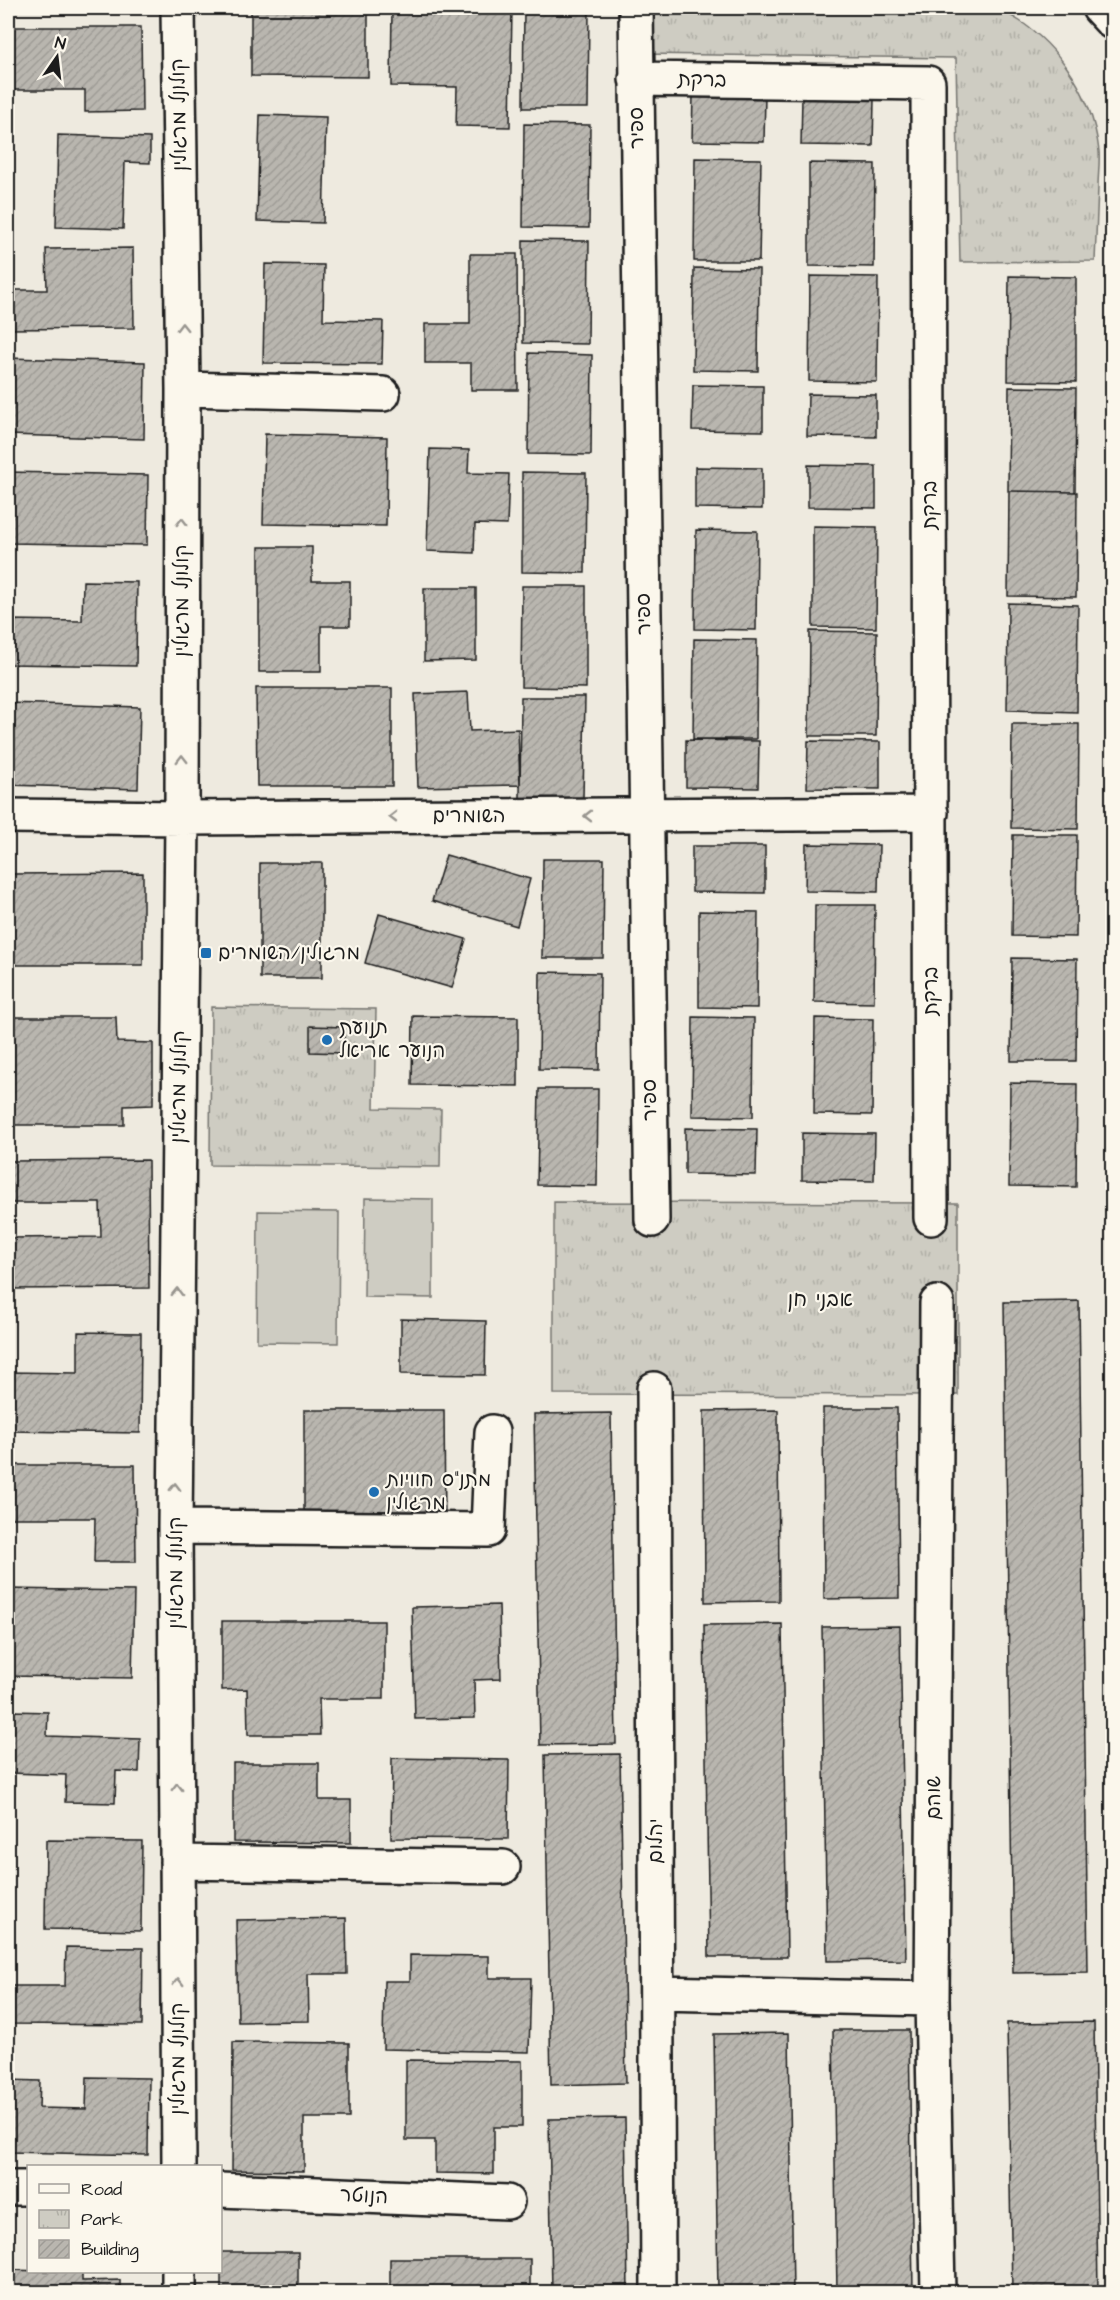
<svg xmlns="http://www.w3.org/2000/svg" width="1120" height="2300" viewBox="0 0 1120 2300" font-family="'Architects Daughter','Playpen Sans Hebrew',sans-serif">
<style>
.park{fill:url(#park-tufts);stroke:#75746f;stroke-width:1.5}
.pitch{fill:#ceccc2;stroke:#75746f;stroke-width:1.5}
.building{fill:url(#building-hatch);stroke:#1c1c1c;stroke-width:1.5}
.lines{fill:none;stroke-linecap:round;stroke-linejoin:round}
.minor-casing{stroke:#1c1c1c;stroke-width:38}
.major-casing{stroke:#1c1c1c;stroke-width:38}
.minor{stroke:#fbf7ec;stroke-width:33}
.major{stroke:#fbf7ec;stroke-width:33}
.oneway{stroke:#97948e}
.poi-dot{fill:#1f6fb2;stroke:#fbf7ec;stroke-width:2}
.labels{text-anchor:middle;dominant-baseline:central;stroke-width:4.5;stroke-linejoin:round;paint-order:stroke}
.street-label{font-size:20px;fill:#1c1c1c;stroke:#fbf7ec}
.poi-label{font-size:20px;fill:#1c1c1c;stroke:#fbf7ec;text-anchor:start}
.neighbourhood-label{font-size:21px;fill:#1c1c1c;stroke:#fbf7ec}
</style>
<defs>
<pattern id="park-tufts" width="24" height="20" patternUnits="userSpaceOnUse" patternTransform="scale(1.5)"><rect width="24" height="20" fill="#ceccc2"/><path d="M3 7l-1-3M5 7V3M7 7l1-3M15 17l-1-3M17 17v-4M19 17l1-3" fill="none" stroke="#b0afa6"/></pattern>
<pattern id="building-hatch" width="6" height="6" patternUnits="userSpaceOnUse" patternTransform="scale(1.5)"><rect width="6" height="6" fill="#b9b6af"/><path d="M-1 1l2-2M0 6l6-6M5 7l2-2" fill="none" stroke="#9e9c96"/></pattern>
</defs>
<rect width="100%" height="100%" fill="#eeeadf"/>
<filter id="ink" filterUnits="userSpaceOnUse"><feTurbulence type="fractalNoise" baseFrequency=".0167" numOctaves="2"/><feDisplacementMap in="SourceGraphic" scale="12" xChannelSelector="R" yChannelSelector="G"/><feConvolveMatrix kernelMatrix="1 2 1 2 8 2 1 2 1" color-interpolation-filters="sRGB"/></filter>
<g filter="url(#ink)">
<path class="park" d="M641,8H996C1052,33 1092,90 1099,151C1100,163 1098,175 1098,187C1097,212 1096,236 1095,261L960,262L956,58L641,54Z
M211,1007L376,1009L374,1108L441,1109L440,1167L210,1165Z
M554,1202L958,1203V1395L554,1394Z"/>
<path class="pitch" d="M365,1198L433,1199V1298L364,1297Z
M258,1211L339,1212L338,1343L257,1342Z"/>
<path class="building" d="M251,8H368V77L251,76Z
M392,8H512L510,127L456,126L457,87L391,86Z
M524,8H589L588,108H523Z
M8,27H141L142,111L85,112V90H8Z
M693,94L765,95L764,142L692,141Z
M802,97L874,99L873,146L801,145Z
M260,115L326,117L323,223L257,221Z
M524,124L590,125L589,228L523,227Z
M58,135L150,138V163L125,162L123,229L56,227Z
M695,158L761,159L759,261H694Z
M809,163L875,164L874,267L809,266Z
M523,240L589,241L588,344L523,343Z
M133,248L134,328L8,329V290H47L46,249Z
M470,254H517L518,390H471V363H425V324H470Z
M265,264L324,265L323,320L383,321L382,364L263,363Z
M694,268L759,269L758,371L693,370Z
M810,276L878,277L877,382L809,381Z
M1009,276L1076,277V382L1008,381Z
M529,353L592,355L591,455L528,454Z
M8,358L145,362L144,439L8,435Z
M693,385L763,386V431L692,430Z
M1009,387L1076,388L1075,492L1008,491Z
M808,394L876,395V437L807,436Z
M265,434L387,437L386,526L263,524Z
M430,449L469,450L468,473L509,474L507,525L475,524L474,553L427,551Z
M808,465L876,466V508L808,507Z
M695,467L762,468V509L695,508Z
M8,472L148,475L147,545L8,543Z
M522,472L586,473L585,573L522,572Z
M1009,491L1077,492L1076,597L1008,596Z
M813,526L877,527L876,628L813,627Z
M696,530L757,531L756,630L695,629Z
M259,547H312V581H350V626H321V672H259Z
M83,581L137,582L136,666L8,664V620L82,621Z
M522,586H586V688L521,687Z
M424,588H476V660L424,661Z
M1008,603L1078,605L1077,712L1007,710Z
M810,631L877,632L876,736H809Z
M694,639L757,640L756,739H693Z
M256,688H392V786H257Z
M468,692L470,731L518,729L520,785L418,787L415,694Z
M521,697H585L583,798H520Z
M8,703L140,707L138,789L8,785Z
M1012,724H1079L1078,829L1011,828Z
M686,740L759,741L758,788L686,787Z
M808,741L880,742V789L807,788Z
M1013,835H1077L1076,937L1012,936Z
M806,844L879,845L878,892L805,891Z
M692,846H765V893L692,892Z
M446,855L530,879L517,926L432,901Z
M543,859H604L603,958H542Z
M260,863H322V978H260Z
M143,873V965H8V874Z
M815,905H875L874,1003L814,1002Z
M699,911L758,912L757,1008L699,1007Z
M379,914L466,939L452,988L365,963Z
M1012,958L1077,959L1076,1061H1011Z
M540,972L600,973L599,1070L539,1069Z
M413,1016L518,1017V1086L412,1085Z
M8,1017H116L117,1042L153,1043V1105L124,1106V1125H8Z
M693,1017L754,1018L753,1117L692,1116Z
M815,1018L873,1019L872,1115L814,1114Z
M310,1026L344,1027V1053L310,1052Z
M1010,1083L1077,1084L1076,1187L1009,1186Z
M539,1089H598L597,1186L537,1185Z
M685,1128L757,1129L756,1175L685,1174Z
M802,1133L875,1134L874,1181L802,1180Z
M148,1160L149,1288L8,1289V1238L101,1237L100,1203H8V1161Z
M1079,1301L1088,1972L1013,1973L1004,1302Z
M401,1319L486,1321L485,1375L401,1374Z
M78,1332L141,1333L140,1433L8,1431V1372L78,1373Z
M823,1408H897L899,1598L824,1599Z
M304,1410H444L445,1524H304Z
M778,1410L779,1601L705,1602L704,1411Z
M611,1413L616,1744L540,1745L534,1414Z
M8,1465H135L136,1562H94L95,1518H8Z
M8,1589L134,1591L132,1678L8,1676Z
M499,1605L501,1679L474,1680L475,1718L415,1719L412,1607Z
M222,1621H384V1699H319L320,1735H248L247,1689L222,1690Z
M782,1624L787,1957H709L704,1625Z
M900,1626L906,1960L827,1961L822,1627Z
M12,1711L48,1712L47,1736L140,1739L139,1772L116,1771L115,1803L65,1802L66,1775L10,1773Z
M620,1754L626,2083L551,2085L545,1755Z
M392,1758L509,1760L508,1839L391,1838Z
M233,1763H319V1800H351V1843L233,1842Z
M46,1840L142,1841L141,1931L45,1929Z
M346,1918L347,1974H308L309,2021L238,2022L236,1920Z
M66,1947L143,1948L142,2025L8,2024L9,1986H65Z
M410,1955L489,1956V1978H531L529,2052L383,2049L384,1981H410Z
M1094,2022L1098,2292H1012L1007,2023Z
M833,2030H909L913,2292H837Z
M789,2033L793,2292H718L714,2034Z
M233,2042L349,2043V2118H304V2171L232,2170Z
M406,2060L522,2061V2127H494V2174L435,2173V2140H406Z
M87,2077L149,2078L148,2155L8,2152V2080L40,2081L39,2108L86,2109Z
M625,2118L628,2292H552L549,2119Z
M221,2252H298V2292H221Z
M390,2259H530V2292H390Z
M8,2270L82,2272V2281L120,2280V2292H8Z"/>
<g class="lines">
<defs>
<path id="minor" d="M178,8L183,389L182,818L175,1527L179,2166
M636,8L652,1220
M636,79L928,83L931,1218
M183,389L383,394
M8,816L182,818L931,813
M937,1303L932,1999L938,2292
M654,1389L658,2292
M175,1527L488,1530L492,1432
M177,1862L503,1867
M657,1993L932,1999
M8,2188H28
M220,2190L507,2202
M179,2272V2292"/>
<path id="major" d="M1099,8L1112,22"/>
</defs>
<use href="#minor" class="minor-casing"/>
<use href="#major" class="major-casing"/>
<use href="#minor" class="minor"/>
<use href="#major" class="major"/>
</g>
<defs><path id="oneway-chevron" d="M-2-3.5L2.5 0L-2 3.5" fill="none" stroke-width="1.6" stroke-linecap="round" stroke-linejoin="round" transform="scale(1.5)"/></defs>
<g class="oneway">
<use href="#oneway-chevron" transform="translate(182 327) rotate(-91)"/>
<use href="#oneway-chevron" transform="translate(182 522) rotate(-90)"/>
<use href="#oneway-chevron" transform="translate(182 759) rotate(-90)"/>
<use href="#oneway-chevron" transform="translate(588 816) rotate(180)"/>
<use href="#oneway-chevron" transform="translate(393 817) rotate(180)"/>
<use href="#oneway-chevron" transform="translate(177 1292) rotate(-89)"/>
<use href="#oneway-chevron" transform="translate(175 1487) rotate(-89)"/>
<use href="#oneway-chevron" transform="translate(177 1787) rotate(-90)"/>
<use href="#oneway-chevron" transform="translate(178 1982) rotate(-90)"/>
</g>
</g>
<g class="poi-dot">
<rect x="200" y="947" width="12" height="12" rx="3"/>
<circle cx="327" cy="1040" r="6"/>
<circle cx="374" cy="1492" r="6"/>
</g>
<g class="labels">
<g class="street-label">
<text transform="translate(702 80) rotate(1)">ברקת</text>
<text transform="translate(179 115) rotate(-91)">קולונל מרגולין</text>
<text transform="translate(637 128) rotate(-91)">ספיר</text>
<text transform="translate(930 505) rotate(-90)">ברקת</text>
<text transform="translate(182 601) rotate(-90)">קולונל מרגולין</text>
<text transform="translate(644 614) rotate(-91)">ספיר</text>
<text x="469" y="816">השומרים</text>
<text transform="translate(931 991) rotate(-90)">ברקת</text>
<text transform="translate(179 1087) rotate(-89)">קולונל מרגולין</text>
<text transform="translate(650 1100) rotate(-91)">ספיר</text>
<text transform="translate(176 1573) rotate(-90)">קולונל מרגולין</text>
<text transform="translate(934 1798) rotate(-90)">שוהם</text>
<text transform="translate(656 1841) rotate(-90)">יהלום</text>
<text transform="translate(178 2059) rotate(-90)">קולונל מרגולין</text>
<text transform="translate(364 2196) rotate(3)">הנוטר</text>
</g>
<g class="poi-label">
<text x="218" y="953">מרגולין/השומרים</text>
<text x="339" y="1028">תנועת<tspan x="339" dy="23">הנוער אריאל</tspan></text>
<text x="386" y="1480">מתנ"ס חוויות<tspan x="386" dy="23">מרגולין</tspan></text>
</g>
<g class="neighbourhood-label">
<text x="820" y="1299">אבני חן</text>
</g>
</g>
<rect width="1120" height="2300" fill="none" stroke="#fbf7ec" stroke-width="30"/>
<rect x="15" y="15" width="1090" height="2270" fill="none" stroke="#1c1c1c" stroke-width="2" filter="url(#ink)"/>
<rect x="27" y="2165" width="195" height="108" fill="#fbf7ec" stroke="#a29f99" stroke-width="1.5"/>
<rect x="39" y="2184" width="30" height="9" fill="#fbf7ec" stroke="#a29f99" stroke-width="1.5"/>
<text x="81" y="2195" font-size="18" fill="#1c1c1c">Road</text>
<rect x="39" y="2210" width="30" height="18" fill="url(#park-tufts)" stroke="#a29f99" stroke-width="1.5"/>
<text x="81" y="2225" font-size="18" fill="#1c1c1c">Park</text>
<rect x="39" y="2240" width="30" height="18" fill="url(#building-hatch)" stroke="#a29f99" stroke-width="1.5"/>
<text x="81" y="2255" font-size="18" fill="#1c1c1c">Building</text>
<g transform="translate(57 57) rotate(14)" stroke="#fbf7ec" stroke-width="4.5" paint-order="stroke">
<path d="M0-4.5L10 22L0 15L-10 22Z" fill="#1c1c1c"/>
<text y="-9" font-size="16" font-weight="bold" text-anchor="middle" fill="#1c1c1c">N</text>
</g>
</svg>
